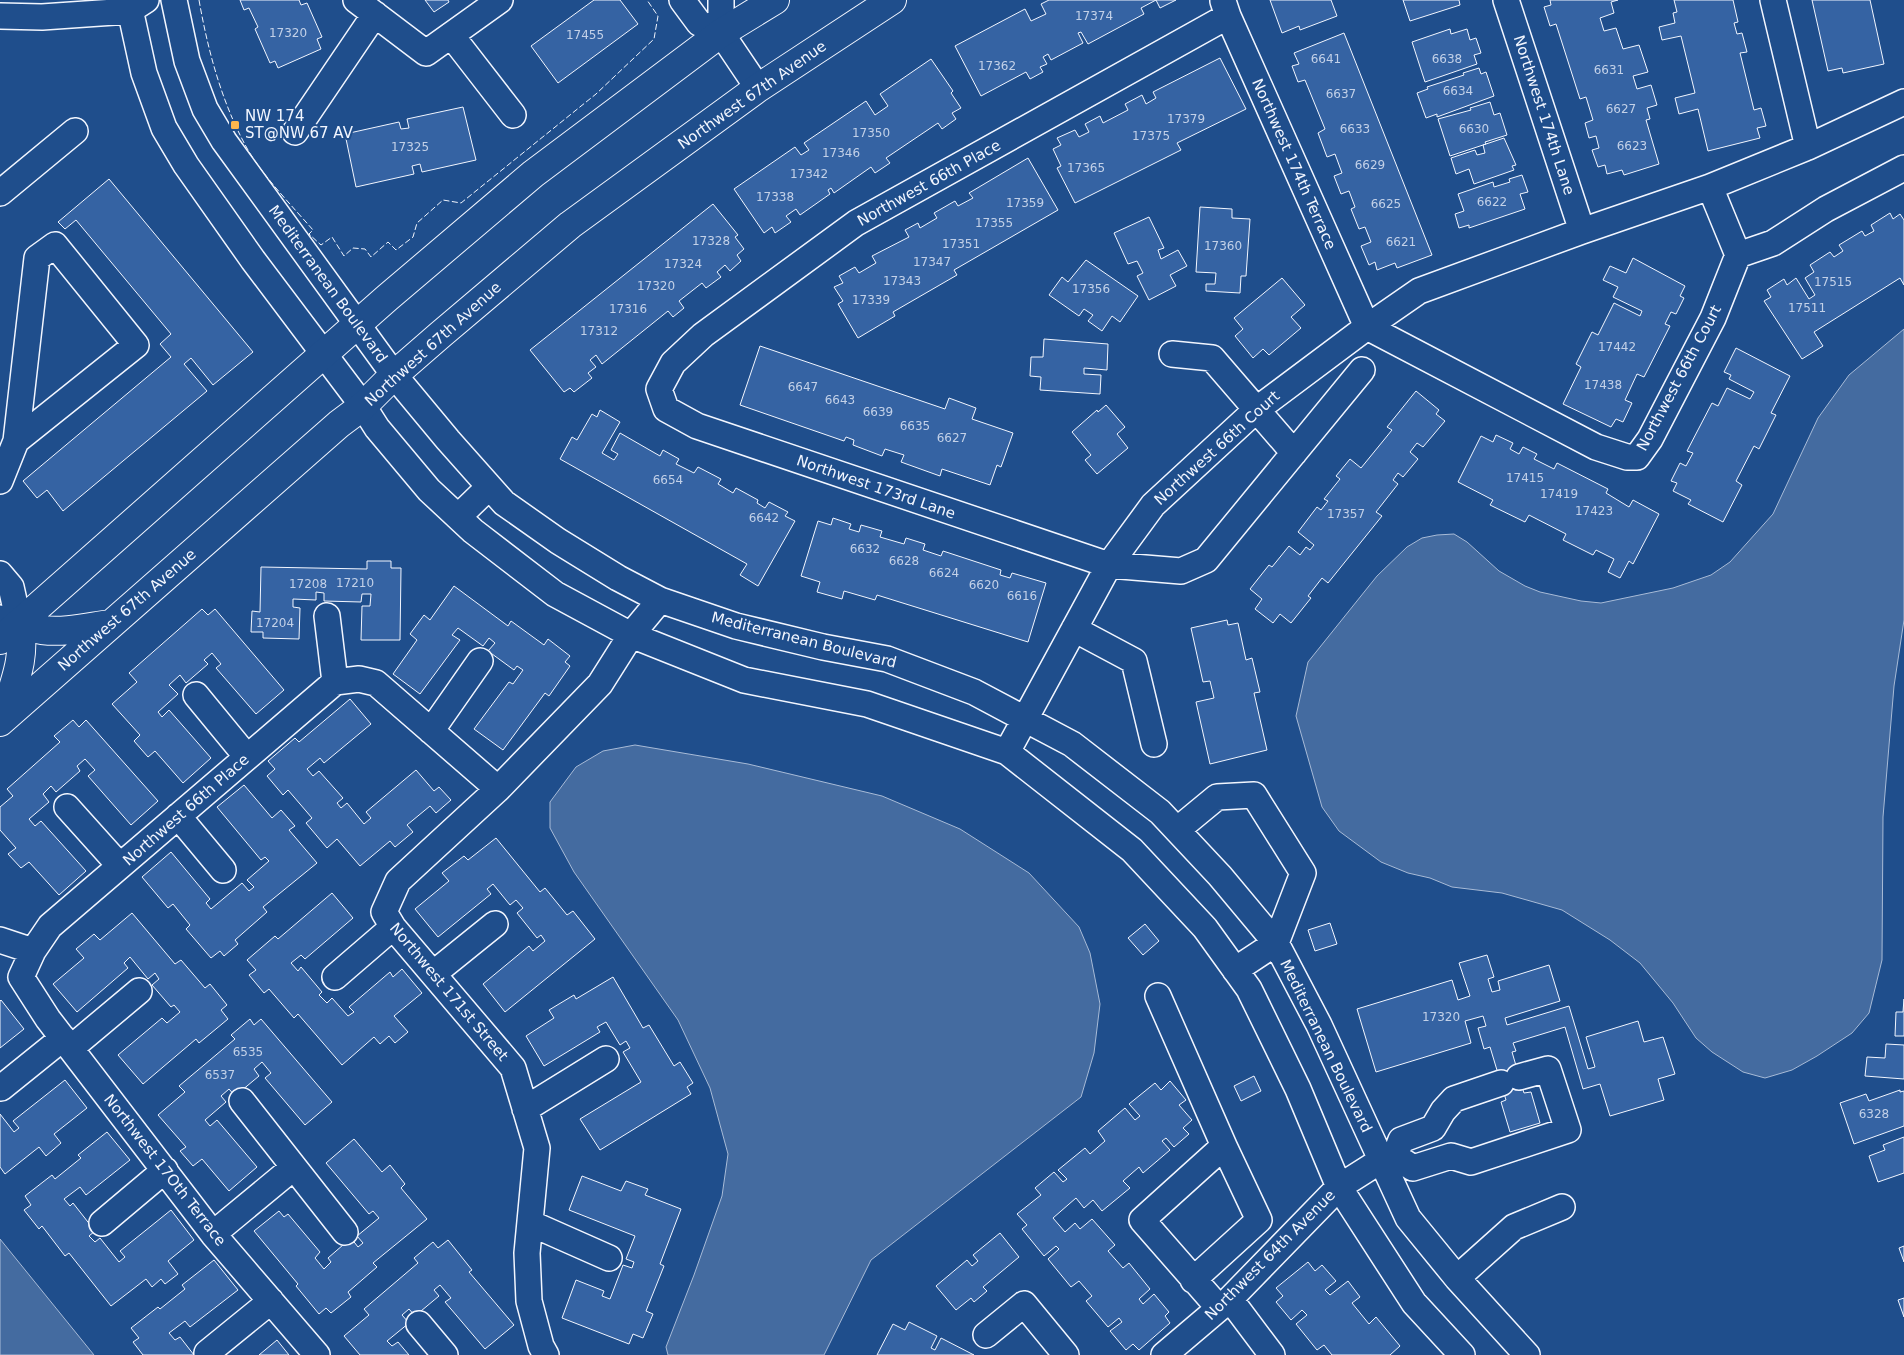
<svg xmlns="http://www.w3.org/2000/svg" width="1904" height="1355" viewBox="0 0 1904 1355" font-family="'DejaVu Sans',sans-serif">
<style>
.water{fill:#446ba0;stroke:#a8bbd7}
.building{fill:#3563a3;stroke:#f2f6ff}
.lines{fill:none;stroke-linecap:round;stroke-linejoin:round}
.minor-casing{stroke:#f2f6ff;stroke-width:28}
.major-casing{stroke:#f2f6ff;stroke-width:30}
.minor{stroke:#1f4e8c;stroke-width:25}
.major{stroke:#1f4e8c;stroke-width:28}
.fence{stroke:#f2f6ff;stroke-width:1;stroke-dasharray:6 2.5;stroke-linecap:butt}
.poi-dot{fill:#ffb74d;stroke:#1f4e8c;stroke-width:2}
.labels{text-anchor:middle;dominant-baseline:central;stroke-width:4;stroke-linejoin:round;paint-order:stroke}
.number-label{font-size:12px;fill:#c3d1e8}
.street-label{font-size:15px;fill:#f2f6ff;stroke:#1f4e8c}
.poi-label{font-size:15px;fill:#f2f6ff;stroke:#1f4e8c;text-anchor:start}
</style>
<rect width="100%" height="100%" fill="#1f4e8c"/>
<path class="water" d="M1904,329V620L1894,686L1883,817L1882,960L1869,1013L1852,1033L1817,1056L1792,1070L1765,1078L1743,1072L1712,1052L1696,1038L1673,1003L1640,963L1610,940L1562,910L1502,893L1452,887L1430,878L1408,873L1381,862L1339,831L1322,807L1296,716L1308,662L1377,576L1407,547L1422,538L1437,535L1454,534L1467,542L1499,571L1525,586L1540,592L1581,601L1601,603L1673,588L1711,575L1730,562L1773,514L1818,418L1849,375Z
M635,745L748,764L882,796L960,829L1029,873L1079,927L1090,953L1100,1004L1094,1053L1081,1097L871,1260L824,1355H668L666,1347L694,1275L722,1196L728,1154L710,1088L678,1020L574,872L550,828V802L576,767L603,751Z
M0,1239L94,1355H0Z"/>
<path class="building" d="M240,0H299L301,5L307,3L322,37L317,39L321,49L278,68L275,61L270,63L255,29L258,27L249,8L244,10Z
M425,0H448L449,2L434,12Z
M594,0H620L638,24L558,83L531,46Z
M1049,0H1176L1160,8L1156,0L1141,8L1144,14L1088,44L1081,32L1078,33L1083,43L1051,60L1048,54L1043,57L1047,64L1040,67L1043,72L1030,79L1026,72L981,96L955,46L1025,9L1031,21L1046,14L1041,4Z
M1270,0H1331L1337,16L1300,30L1299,26L1282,33Z
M1403,0H1459L1460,5L1410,21Z
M1550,0H1618L1611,2L1614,13L1600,18L1604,31L1616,28L1623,49L1639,45L1648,72L1633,76L1637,89L1651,85L1657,105L1647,108L1650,119L1646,120L1659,164L1624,175L1622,170L1607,174L1605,165L1598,167L1592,150L1599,148L1596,136L1589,138L1585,123L1593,120L1586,97L1580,99L1556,24L1550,26L1544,7L1551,5Z
M1674,0H1733L1738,22L1734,23L1737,34L1742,33L1747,52L1740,53L1754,110L1761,108L1766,126L1757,128L1760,138L1708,151L1698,109L1679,114L1675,98L1695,93L1681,36L1662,40L1659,27L1675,23L1673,13L1677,12Z
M1812,0H1870L1884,64L1843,73L1842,68L1828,71Z
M1450,29L1451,34L1467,29L1470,40L1476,38L1481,53L1474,55L1477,64L1425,82L1412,42Z
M1344,33L1432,255L1397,268L1395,263L1377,270L1375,262L1369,265L1361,246L1371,242L1365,227L1359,229L1351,209L1355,207L1349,191L1341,194L1334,176L1342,173L1335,154L1327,157L1318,133L1325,129L1305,80L1298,82L1292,66L1299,64L1294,53Z
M1220,58L1246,109L1177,143L1181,150L1075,203L1057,168L1061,166L1053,149L1061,145L1057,138L1075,130L1079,137L1089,132L1085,124L1100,116L1103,123L1128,110L1125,104L1142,95L1146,104L1156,98L1153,92Z
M931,59L953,91L951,93L961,108L952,113L956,119L942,129L938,123L886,158L890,163L875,173L871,167L834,193L831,188L828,190L830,194L800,215L796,209L786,216L791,222L775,233L772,227L764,233L734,189L795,147L801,155L809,150L804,143L866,101L875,115L888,106L880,94Z
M1479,68L1481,74L1486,72L1494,96L1437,117V114L1426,118L1417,93L1428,89L1427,87L1464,75L1463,73Z
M1490,102L1494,115L1500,113L1507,135L1485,142L1486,144L1450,156L1438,119L1471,110L1470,108Z
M463,107L476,160L422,172L420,164L412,166L414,174L356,187L345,134L399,122L401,129L409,128L407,119Z
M1504,138L1516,165L1512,166L1514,170L1474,184L1469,169L1456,174L1451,158L1475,150L1477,155L1485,153L1483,145Z
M1028,158L1058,210L954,270L957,275L893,312L895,316L858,338L838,304L843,301L834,287L843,283L839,276L855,267L859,273L876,263L872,256L909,237L905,230L918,223L920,228L937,218L934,213L955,201L958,206L973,198L969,193Z
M1522,175L1528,192L1520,194L1525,209L1469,228V225L1459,228L1455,214L1464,211L1458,194L1493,182L1494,187L1510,182L1509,179Z
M109,179L253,352L213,385L191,358L184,364L207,391L63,511L47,490L37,498L23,481L171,357L160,344L171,334L76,220L65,229L58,222Z
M713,204L738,235L735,237L744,249L737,255L741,261L730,271L725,265L717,272L721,277L706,288L702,283L679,301L684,308L673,317L668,311L602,364L596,355L590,360L596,367L588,373L592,378L574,392L570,388L564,392L530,350Z
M1200,207L1232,209V218L1250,219L1246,276H1241L1240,293L1206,291V284H1215L1216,273L1196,272Z
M1890,213L1893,219L1900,214L1904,220V285L1900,278L1814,332L1823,346L1802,359L1764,301L1771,297L1767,290L1784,279L1787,285L1796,278L1809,299L1815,295L1805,278L1814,272L1810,265L1830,252L1834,257L1843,251L1839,245L1862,231L1865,236L1874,231L1871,225Z
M1149,217L1164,248L1158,250L1161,259L1178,250L1187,266L1170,275L1176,286L1149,300L1137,276L1143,273L1137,261L1128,264L1114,233Z
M1633,258L1685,286L1680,296L1684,298L1676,314L1671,312L1665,324L1670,326L1644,377L1637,374L1625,400L1632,403L1623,422L1616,419L1611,427L1563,404L1581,367L1576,364L1592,332L1598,335L1614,303L1640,316L1642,311L1613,297L1618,287L1603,280L1610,266L1626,273Z
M1086,260L1138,296L1120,322L1112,316L1102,331L1088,321L1093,315L1084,309L1079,316L1049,295L1062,277L1068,282Z
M1282,278L1305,305L1291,317L1301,328L1269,355L1263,349L1253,358L1235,336L1243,329L1234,318Z
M1044,339L1108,344L1107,370L1084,368V374L1101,375L1100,394L1040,390L1041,377L1030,376L1031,357H1043Z
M760,346L945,409L949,398L976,408L972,419L1013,433L1001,467L997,465L990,485L942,469L940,476L901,462L904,455L885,449L882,456L853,445L854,440L846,437L844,441L740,405Z
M1736,348L1790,376L1771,413L1776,415L1759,449L1754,446L1736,481L1742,485L1723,522L1688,504L1691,500L1673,491L1677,483L1671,481L1680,463L1686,466L1693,453L1687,451L1712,403L1718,406L1727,388L1750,399L1754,392L1729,379L1731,375L1724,372Z
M1416,391L1439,410L1436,414L1445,421L1423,447L1417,443L1410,452L1418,459L1403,477L1398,473L1393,480L1398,484L1376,512L1382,516L1328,583L1322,578L1308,596L1311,598L1291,623L1280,614L1273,623L1255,609L1262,599L1250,589L1269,565L1272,567L1289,546L1300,555L1306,547L1310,550L1314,545L1298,532L1317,507L1321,510L1328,501L1324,499L1340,479L1336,476L1350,459L1361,468L1392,430L1387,427Z
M1106,405L1125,427L1117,434L1128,448L1097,474L1085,460L1091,455L1072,432L1097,410L1098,412Z
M600,410L620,422L602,453L614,460L618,454L611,450L620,433L660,456L663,450L679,459L676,464L694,473L698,467L721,479L718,484L733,493L736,488L758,500L757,503L765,508L769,502L788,512L785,516L795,521L758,586L740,575L747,564L560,459L572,437L577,440L592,414L597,417Z
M1496,435L1513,443L1510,449L1519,454L1523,447L1537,454L1534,459L1554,469L1557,463L1608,489L1606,493L1629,507L1633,500L1659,514L1633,564L1629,561L1620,578L1608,572L1614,559L1596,550L1593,555L1563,540L1566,534L1529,515L1525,522L1490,505L1493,500L1458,482L1481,436L1493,442Z
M833,518L851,524L849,529L859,532L861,525L882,531L880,537L904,544L906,538L925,544L923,550L941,556L943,551L1001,570L1000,575L1010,578L1012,573L1046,583L1028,642L877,595L875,600L844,591L842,599L817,592L820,582L801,576L818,521L831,525Z
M367,561H391V568H401L400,640H361L362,606H370L371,594H362L361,602L324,601V593L316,592V600L293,599V607L300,608L299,639L263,638V632H251L252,611L260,612L261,567L367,569Z
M454,586L508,626L511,621L544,645L548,639L570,656L565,662L570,666L549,696L545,693L503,750L474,729L509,682L513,684L523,670L517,666L514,670L488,651L495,643L489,638L483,646L458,628L452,635L460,640L420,694L393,674L417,640L410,634L424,615L430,620Z
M202,609L208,615L215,609L284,690L256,714L216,668L221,664L212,653L204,660L208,664L186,683L180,675L169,685L178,694L158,712L162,717L169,710L211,758L183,783L155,751L148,757L134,741L140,735L112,704L137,682L129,673Z
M1227,620L1228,625L1238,623L1246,660L1252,658L1260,692L1254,693L1267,750L1210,764L1196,702L1214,698L1210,681L1203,682L1191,628Z
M350,699L371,724L324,763L320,758L307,769L313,776L319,771L343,798L337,803L341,808L347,803L364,824L371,818L366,812L416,770L434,791L439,787L451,800L436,813L430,806L407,825L413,832L395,847L390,841L360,866L337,839L327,848L306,823L312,818L288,790L283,795L267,776L275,769L268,761L295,738L299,742Z
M73,720L79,727L86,720L158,801L131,825L88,776L95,770L85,759L77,766L80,771L56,792L51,786L43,794L49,802L29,819L35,826L41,821L86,871L59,895L29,862L21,868L8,854L16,848L0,830V807L13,796L7,789L60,742L54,736Z
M244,785L272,818L281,810L295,826L289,830L317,863L263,907L267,912L235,940L238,944L224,956L220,951L211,958L186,929L190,925L173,904L168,908L142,877L171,852L210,899L206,903L211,909L242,883L249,891L254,887L247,880L269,861L265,857L261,860L217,807Z
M496,838L540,892L545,888L567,915L573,911L595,939L505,1012L483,984L529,946L533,951L545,941L541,935L537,938L517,913L523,908L516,900L510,905L493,884L487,889L491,894L438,937L415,909L449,881L442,873L464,856L468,860Z
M332,893L353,918L305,959L301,955L291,963L298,971L301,967L322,992L319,995L327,1003L332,998L348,1016L354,1012L349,1007L390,972L393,977L402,969L422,993L394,1016L408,1032L395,1043L389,1036L380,1044L374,1037L342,1065L298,1014L294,1018L269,989L264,993L249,975L256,970L247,960L275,936L278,939Z
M132,913L175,964L181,960L205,988L210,984L227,1005L221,1010L228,1019L199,1043L196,1039L143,1084L118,1055L162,1018L167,1023L180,1012L174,1005L171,1007L152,985L159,979L155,973L148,979L130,957L124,963L128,968L77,1012L53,984L84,958L76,949L94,934L100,940Z
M1330,923L1337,944L1315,951L1308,930Z
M1145,924L1159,941L1143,955L1128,938Z
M1487,955L1494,977L1488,979L1492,992L1500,990L1498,981L1549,965L1560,1001L1505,1018L1507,1025L1569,1006L1588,1069L1595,1067L1586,1037L1638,1021L1644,1042L1663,1037L1675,1074L1658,1079L1664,1100L1610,1116L1600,1084L1583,1089L1565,1027L1513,1043L1516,1051L1512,1052L1524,1093L1531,1092L1540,1123L1510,1132L1501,1102L1506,1100L1490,1047L1484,1049L1478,1028L1486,1026L1483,1016L1465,1021L1471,1043L1376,1072L1357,1009L1452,980L1458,1000L1470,996L1459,963Z
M613,977L643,1028L649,1025L674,1066L680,1062L693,1083L687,1087L691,1094L600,1150L580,1119L641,1082L623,1052L630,1048L626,1041L620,1045L606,1022L597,1027L600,1032L544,1066L526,1036L554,1018L549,1010L574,995L576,999Z
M1904,999V1036H1895L1896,1012H1903Z
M1,1000L24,1029L0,1048V1001Z
M250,1019L254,1025L261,1019L332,1102L305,1125L265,1078L271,1073L262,1062L254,1069L259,1076L235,1096L229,1089L221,1096L226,1102L205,1120L210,1126L217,1120L257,1167L229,1191L202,1159L193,1166L180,1151L186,1147L158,1115L185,1092L179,1086L235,1039L231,1035Z
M1886,1044L1904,1045V1079L1865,1076L1867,1057L1885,1058Z
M1254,1076L1261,1091L1241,1101L1234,1086Z
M65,1080L87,1108L54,1134L61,1143L46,1156L39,1147L5,1174L0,1167V1114L14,1132L19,1128L13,1121Z
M1170,1081L1186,1100L1179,1105L1192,1120L1183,1128L1189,1134L1174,1147L1166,1138L1162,1141L1170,1150L1143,1173L1139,1167L1123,1181L1130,1188L1102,1211L1093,1200L1084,1208L1076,1198L1053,1218L1065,1232L1075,1223L1080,1229L1092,1219L1115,1245L1108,1251L1123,1268L1129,1263L1150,1289L1139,1299L1143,1304L1154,1294L1169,1312L1165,1316L1170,1323L1139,1350L1133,1344L1126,1350L1110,1331L1122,1322L1119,1318L1108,1327L1086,1301L1092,1296L1079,1281L1071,1287L1048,1259L1059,1249L1056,1246L1044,1256L1022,1229L1027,1225L1017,1214L1041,1195L1035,1188L1054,1172L1063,1182L1067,1179L1058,1170L1085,1148L1090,1154L1105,1141L1098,1131L1125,1108L1135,1120L1140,1116L1129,1104L1155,1083L1161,1090Z
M1900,1090V1092L1904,1091V1126L1854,1144L1840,1103L1866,1094L1869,1101Z
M107,1132L130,1160L86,1195L80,1187L64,1199L70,1206L73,1203L95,1231L89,1236L95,1242L100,1238L119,1262L125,1257L120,1251L171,1210L194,1240L168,1261L178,1274L165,1284L161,1279L152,1287L146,1279L111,1306L69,1253L65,1256L42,1226L39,1229L24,1210L31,1205L25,1196L52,1175L55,1179L81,1158L78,1155Z
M1904,1137V1173L1878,1182L1869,1156L1885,1150L1883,1145Z
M354,1139L382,1172L390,1165L405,1184L401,1188L427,1219L373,1263L377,1267L348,1292L351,1297L331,1313L326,1308L319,1314L296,1286L298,1284L254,1231L279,1211L284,1217L288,1214L320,1252L315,1258L324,1269L331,1262L328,1258L351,1238L358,1247L363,1243L357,1236L379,1218L373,1211L369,1214L326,1163Z
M582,1176L621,1191L626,1181L648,1189L645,1195L681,1209L660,1264L664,1266L646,1311L653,1314L643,1338L633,1334L629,1344L562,1318L576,1280L604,1291L602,1296L610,1299L623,1265L632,1268L634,1262L626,1259L635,1236L569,1210Z
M1000,1233L1019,1257L983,1287L987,1291L974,1302L971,1298L956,1310L936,1286L967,1260L972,1266L978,1261L973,1255Z
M448,1240L472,1270L469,1272L514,1325L485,1349L445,1302L451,1298L440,1285L434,1290L439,1296L415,1316L409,1309L402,1315L409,1323L387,1341L392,1346L398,1342L409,1355H360L344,1336L369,1315L364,1309L418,1263L414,1258L433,1242L438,1248Z
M1904,1246V1262L1899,1248Z
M214,1260L238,1290L190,1327L185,1321L169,1333L175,1340L180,1337L194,1355H143L133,1342L139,1338L131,1328L158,1307L160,1309L185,1289L182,1285Z
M1308,1262L1315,1271L1322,1265L1336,1281L1325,1290L1330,1295L1348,1281L1360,1297L1352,1303L1369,1324L1376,1317L1400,1346L1390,1355H1332L1324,1345L1317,1350L1296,1324L1307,1315L1302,1310L1291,1320L1276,1302L1283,1296L1276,1288Z
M1904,1298V1317L1898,1300Z
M909,1322L937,1336L931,1348L935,1350L941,1338L974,1355H877L893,1324L905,1330Z
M277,1340L289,1355H259Z"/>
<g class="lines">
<defs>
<path id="minor" d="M128,0L144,73L164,128L186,165L253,260L363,406L377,428L429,490L473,531L555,594L631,635L744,680L867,704L1007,752L1132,850L1205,928L1249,989L1298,1089L1339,1187L1414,1303L1462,1355
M174,0L187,61L205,109L224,141L394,375L448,440L504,503L558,541L618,578L660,600L736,626L823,647L887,659L974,692L1072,744L1160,812L1220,876L1276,943L1319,1025L1408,1218L1457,1278L1527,1355
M356,0L426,53L500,0
M682,0L699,23L721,33L758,88
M721,0V33
M1506,0L1582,231
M1773,0L1808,147
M1223,1L1228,16L1367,327L1596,447L1627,457H1637L1650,439L1713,318L1738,255L1710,187
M0,16L42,17L129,11L146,0
M1228,16L856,223L703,335L673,363L659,389L666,409L697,426L1109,565L1181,571L1206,560L1362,370
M451,35L513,115
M295,132L375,14
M0,193L75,131
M1738,255L1773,243L1826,209L1904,168
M1172,354L1212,358L1294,453
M0,481L16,441L37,258L55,245L136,345L16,441
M458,517L489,487
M0,574L11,587L19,623L0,618
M327,616L335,682
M1074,629L1134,661L1154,744
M196,695L247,757
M431,731L480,661
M1007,752L1109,565L1153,505L1256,410L1367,327L1419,291L1582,231L1710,187L1808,147L1904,102
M67,807L120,866
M178,816L223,870
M1177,830L1217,797L1254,795L1303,873L1276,943L1235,970
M0,940L33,951
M433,974L495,924
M335,977L393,927
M1158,996L1224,1146L1142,1220L1219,1308
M71,1048L139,991
M1,1088L63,1038
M242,1101L345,1232
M525,1109L606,1059
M1395,1156L1413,1168L1451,1156L1471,1162L1568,1130L1548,1069L1519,1077
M1395,1156L1401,1140L1433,1128L1443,1111L1454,1099L1501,1083
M102,1223L165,1170
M530,1223L609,1258
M213,1234L294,1167
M1457,1278L1514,1227L1562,1207
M1193,1280L1259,1220L1224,1146
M1230,1299L1272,1355
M419,1324L445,1355
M986,1335L1024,1304L1066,1355
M207,1353L271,1301
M317,1355L213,1234L48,1019L21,977L33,951L50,926L335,682L359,679L376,683L498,789
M546,1355L541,1346L529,1301L527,1253L537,1148L513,1068L393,927L384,912L398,881L498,789L600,684L631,635L660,600
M1164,1355L1230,1299L1339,1187L1380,1161L1395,1156"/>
<path id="major" d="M0,640L387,298L533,174L721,33L775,0
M3,719C13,685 27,659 19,623C26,626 34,629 42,630C65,633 88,627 111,624
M0,722L339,424L363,406L394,375L440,335L570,225L758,88L892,0"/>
</defs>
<use href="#minor" class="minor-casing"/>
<use href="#major" class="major-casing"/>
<use href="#minor" class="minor"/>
<use href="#major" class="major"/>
<path class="fence" d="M199,0C208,51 222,104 248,150C263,176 293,207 313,230L309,234L321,245L332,237L344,256L353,248L365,249L371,257L388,242L396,250L413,237L417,223L443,200L461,203L596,94L654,39L658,16L647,0"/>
</g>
<rect class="poi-dot" x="230" y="120" width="10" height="10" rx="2.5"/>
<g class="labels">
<g class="number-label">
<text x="1094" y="16">17374</text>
<text x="288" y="33">17320</text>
<text x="585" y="35">17455</text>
<text x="1326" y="59">6641</text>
<text x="1447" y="59">6638</text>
<text x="997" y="66">17362</text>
<text x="1609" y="70">6631</text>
<text x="1458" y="91">6634</text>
<text x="1341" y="94">6637</text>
<text x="1621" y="109">6627</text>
<text x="1186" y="119">17379</text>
<text x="1355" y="129">6633</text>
<text x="1474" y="129">6630</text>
<text x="871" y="133">17350</text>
<text x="1151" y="136">17375</text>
<text x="1632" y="146">6623</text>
<text x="410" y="147">17325</text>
<text x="841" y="153">17346</text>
<text x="1370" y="165">6629</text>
<text x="1086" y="168">17365</text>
<text x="809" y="174">17342</text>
<text x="775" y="197">17338</text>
<text x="1492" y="202">6622</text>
<text x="1025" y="203">17359</text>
<text x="1386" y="204">6625</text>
<text x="994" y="223">17355</text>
<text x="711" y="241">17328</text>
<text x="1401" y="242">6621</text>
<text x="961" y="244">17351</text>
<text x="1223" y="246">17360</text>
<text x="932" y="262">17347</text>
<text x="683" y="264">17324</text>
<text x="902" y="281">17343</text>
<text x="1833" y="282">17515</text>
<text x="656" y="286">17320</text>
<text x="1091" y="289">17356</text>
<text x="871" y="300">17339</text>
<text x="1807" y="308">17511</text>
<text x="628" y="309">17316</text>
<text x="599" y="331">17312</text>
<text x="1617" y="347">17442</text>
<text x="1603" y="385">17438</text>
<text x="803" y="387">6647</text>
<text x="840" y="400">6643</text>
<text x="878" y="412">6639</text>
<text x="915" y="426">6635</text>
<text x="952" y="438">6627</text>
<text x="1525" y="478">17415</text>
<text x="668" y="480">6654</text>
<text x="1559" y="494">17419</text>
<text x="1594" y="511">17423</text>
<text x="1346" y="514">17357</text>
<text x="764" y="518">6642</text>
<text x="865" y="549">6632</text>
<text x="904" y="561">6628</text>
<text x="944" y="573">6624</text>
<text x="355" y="583">17210</text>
<text x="308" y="584">17208</text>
<text x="984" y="585">6620</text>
<text x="1022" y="596">6616</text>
<text x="275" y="623">17204</text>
<text x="1441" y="1017">17320</text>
<text x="248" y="1052">6535</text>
<text x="220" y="1075">6537</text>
<text x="1874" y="1114">6328</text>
</g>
<g class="street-label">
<text transform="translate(752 95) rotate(-35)">Northwest 67th Avenue</text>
<text transform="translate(1544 115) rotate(72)">Northwest 174th Lane</text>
<text transform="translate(1294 164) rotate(66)">Northwest 174th Terrace</text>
<text transform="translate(929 183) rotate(-29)">Northwest 66th Place</text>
<text transform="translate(328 284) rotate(54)">Mediterranean Boulevard</text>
<text transform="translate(433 344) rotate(-42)">Northwest 67th Avenue</text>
<text transform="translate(1679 378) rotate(-62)">Northwest 66th Court</text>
<text transform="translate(1217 448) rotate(-42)">Northwest 66th Court</text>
<text transform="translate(876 487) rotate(19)">Northwest 173rd Lane</text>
<text transform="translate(127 610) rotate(-41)">Northwest 67th Avenue</text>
<text transform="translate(804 640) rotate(14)">Mediterranean Boulevard</text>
<text transform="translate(186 810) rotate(-41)">Northwest 66th Place</text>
<text transform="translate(449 992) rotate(50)">Northwest 171st Street</text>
<text transform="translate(1326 1046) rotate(64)">Mediterranean Boulevard</text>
<text transform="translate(165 1170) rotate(52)">Northwest 17Oth Terrace</text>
<text transform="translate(1270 1255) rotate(-45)">Northwest 64th Avenue</text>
</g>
<g class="poi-label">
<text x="245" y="116">NW 174<tspan x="245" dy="17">ST@NW 67 AV</tspan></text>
</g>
</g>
</svg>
